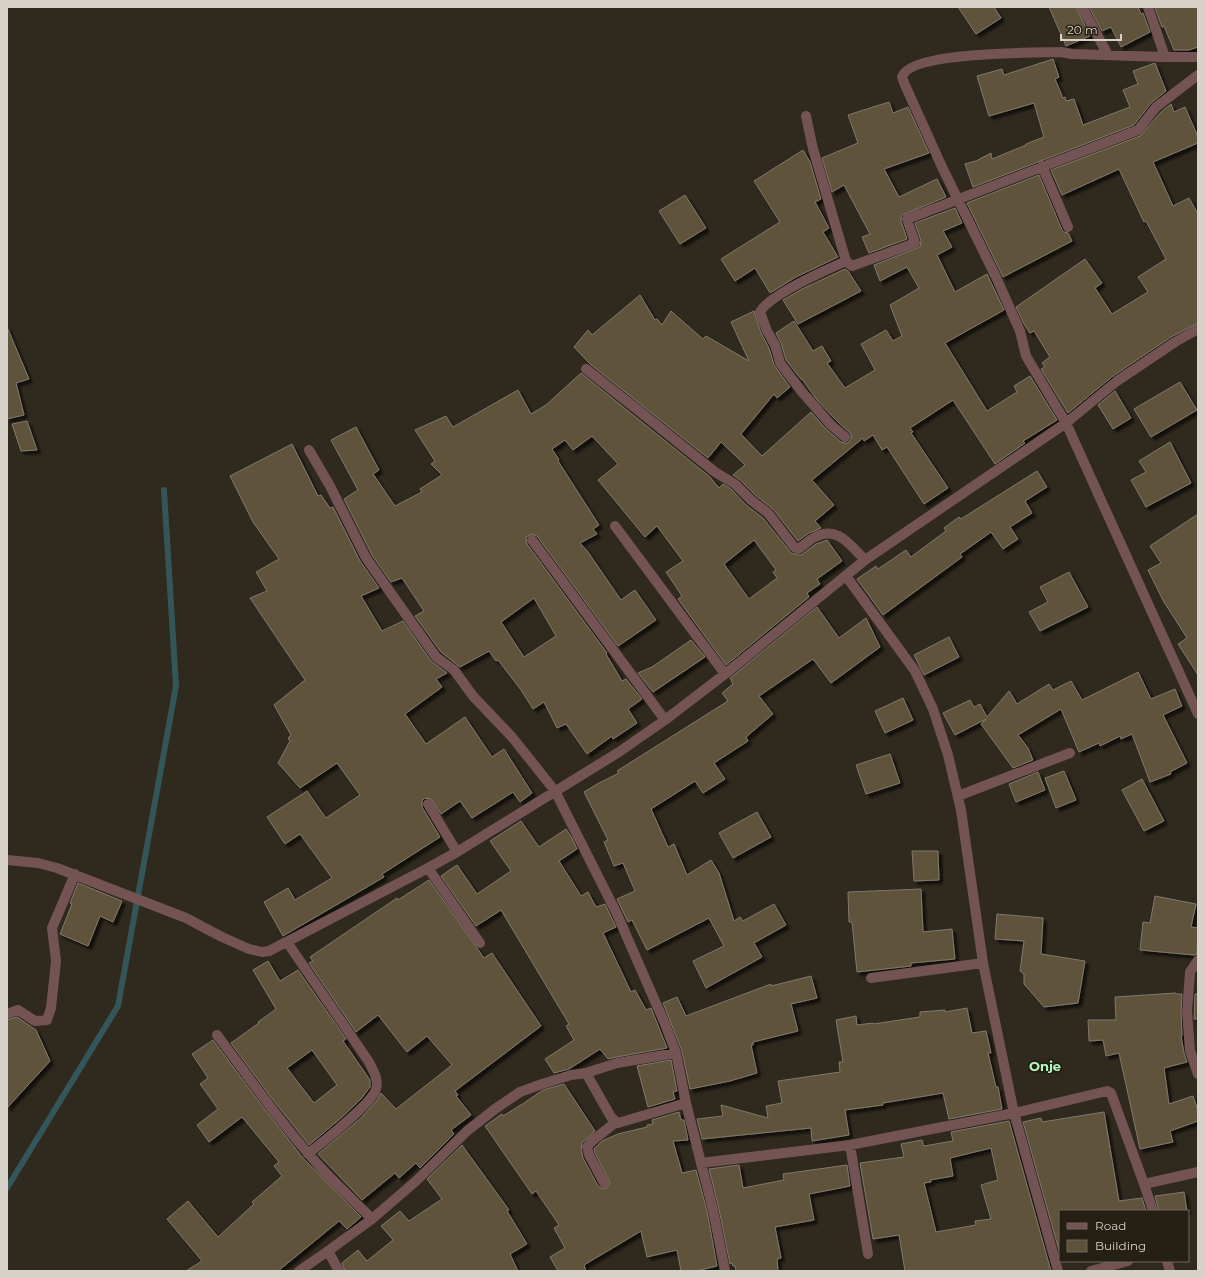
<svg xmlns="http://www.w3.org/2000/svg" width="1205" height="1278" viewBox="0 0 1205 1278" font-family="Montserrat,sans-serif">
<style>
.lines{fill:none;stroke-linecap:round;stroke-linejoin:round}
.stream{stroke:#33565a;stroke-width:6}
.building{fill:#5f523a;stroke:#81796c;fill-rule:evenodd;filter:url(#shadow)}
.minor{stroke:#745355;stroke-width:10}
.labels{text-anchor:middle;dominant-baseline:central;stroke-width:4;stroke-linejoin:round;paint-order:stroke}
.quarter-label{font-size:13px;font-weight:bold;fill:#b4f8c1;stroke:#262014}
</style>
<defs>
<filter id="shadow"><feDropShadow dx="3.5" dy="3.5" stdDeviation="1" flood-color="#0009"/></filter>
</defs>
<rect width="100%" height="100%" fill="#2f291e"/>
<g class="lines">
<path class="stream" d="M7,1188L118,1006L176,686L164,490"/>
</g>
<path class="building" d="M958,7H994L1001,18L976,34Z
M1049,7H1076L1090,36L1066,46Z
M1089,7H1138L1141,14L1143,13L1150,32L1121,47L1111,27L1102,31Z
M1158,7H1198V47L1189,50H1174L1164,26L1162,27L1155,8Z
M1053,59L1059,77L1055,79L1063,98L1065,97L1066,101L1074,99L1083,125L1130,107L1123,90L1138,84L1133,71L1155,63L1166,91L1151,103L1134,125L973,187L965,164L976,161L991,153L992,159L1026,145V144L1044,137L1034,103L989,116L977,76L1002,69L1004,75Z
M889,102L893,113L908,107L929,153L884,169L899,197L937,179L946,197L902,215L901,217V221L907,239L869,253L862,237L870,234L844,185L832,192L822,158L858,143L848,115Z
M1171,104L1174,112L1185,107L1198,137V143L1153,162L1173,206L1189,198L1198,214V323L1171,337L1113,376L1068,413L1041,369L1045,367L1042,363L1050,357L1034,331L1030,333L1024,324L1016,307L1085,259L1102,283L1095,288L1112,314L1148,292L1138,277L1166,259L1146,221L1144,222L1119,169L1062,195L1051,170L1140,136L1161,112Z
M803,150L810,162L821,199L815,202L829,228L823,232L838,257L796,277L770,293L755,268L735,281L721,259L780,222L754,181Z
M1039,175L1062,230L1064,232L1068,233L1072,241L1003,277L967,203Z
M685,195L706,228L680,244L659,211Z
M955,208L962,223L943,231L952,247L937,255L955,292L987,274L1004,310L945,343L987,411L1017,392L1014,386L1030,376L1057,420L1023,441L1025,443L995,464L953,400L910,428L913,432L911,433L948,488L924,504L887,447L882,450L873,435L864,441L863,438L812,480L834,505L815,521L821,528L809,533L798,541L773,509L755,495L739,479L733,475L745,465L721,442L708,458L590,364L574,347L588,330L592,335L640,295L655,320L657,319L662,325L671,311L703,339L706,336L749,361L731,322L754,311L761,333L769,348L774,365L790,387L777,398L774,394L741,434L762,456L811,412L826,429L841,442L844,443H848L851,439V434L836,420L817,400L802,379H801L786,360L781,343L776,333L794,321L813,351L822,346L831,361L827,363L845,388L875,370L861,344L886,330L893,341L902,336L890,305L919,288L907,267L880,281L874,265L920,247L921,241L915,223Z
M845,269L848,271L861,291L798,324L783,300L802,289Z
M7,327L29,379L16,383L24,415L7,419Z
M581,373L710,477L719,488L723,484L731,489L746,505L763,518L791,553L798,555H801L816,544L827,540L842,561L817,579L820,584L807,593L809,597L726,665L678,599L682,596L666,572L683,561L657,526L645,537L598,480L618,464L592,436L573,450L565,440L552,449L559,460L558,461L599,525L593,529L597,534L580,543L588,552L621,600L635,590L656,620L618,646L537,536L532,534L526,537V540L527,544L607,653L606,654L622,681L626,679L642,699L628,709L637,723L613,739L612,736L587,754L566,724L557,728L544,702L533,709L521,690L498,660L496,661L489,651L460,667L441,652L415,616L424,611L402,578L391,582L372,555L344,499L358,490L331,440L356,427L379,470L373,474L395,506L422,492L420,489L442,475L431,464L435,461L415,430L446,416L453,427L518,390L531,414L546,405ZM754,540L776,570L773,572L777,578L749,599L724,564ZM534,598L556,636L524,657L501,622Z
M1180,382L1197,410L1151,437L1134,409Z
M1115,391L1131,418L1113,429L1098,405Z
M27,421L37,450L21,451L12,424Z
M1170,442L1191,483L1146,507L1131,480L1146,472L1139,461Z
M292,444L318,496L321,495L330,508L333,507L360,561L379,588L361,596L382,631L403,621L431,661L447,673L436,679L442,687L405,714L426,744L465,717L492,757L504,749L532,793L520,802L513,792L472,818L460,801L441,814L431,799L425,798L422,801V807L440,837L382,874L384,877L283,936L264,902L288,888L295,900L332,878L300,834L285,844L267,817L307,791L326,818L360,795L337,763L300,788L278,763L290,741L288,738L291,735L274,705L305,680L250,598L267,591L256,572L279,559L253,522L230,476Z
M1037,471L1047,487L1025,501L1032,513L1010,527L1018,539L1003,549L991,532L960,554L962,557L883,615L857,579L876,566L878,569L906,550L911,557L946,531L944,528L959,517L961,519Z
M1198,514V675L1178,644L1187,638L1164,602L1148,570L1161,563L1150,546Z
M1069,572L1088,607L1040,631L1029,612L1048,602L1040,587Z
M817,607L839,638L866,618L880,647L831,683L813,659L759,696L773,714L746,737L748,741L714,763L725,779L703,793L695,781L651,809L668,847L674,844L687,875L711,860L719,873L734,921L740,917L743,921L774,904L786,925L754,943L762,957L706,988L693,961L724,946L709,918L647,950L632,920L628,922L617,899L635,891L623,863L614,866L604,842L608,840L584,792L599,783L619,773L617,771L728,701L722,693L733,684L730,678Z
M949,637L959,657L924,675L914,655Z
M691,640L705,657L653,692L638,673L652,667Z
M1138,672L1151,699L1175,689L1182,706L1163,715L1187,763L1170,772L1171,774L1150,782L1132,734L1121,739L1120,736L1100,746L1099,743L1079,752L1061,709L1018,735L1028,748L1033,760L1013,768L981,724L986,719L955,735L943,713L970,700L974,707L980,704L987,717L1009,691L1017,704L1049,684L1053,690L1071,681L1082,700Z
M903,698L913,720L885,733L875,711Z
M890,754L900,783L866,794L856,765Z
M1064,771L1076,800L1056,808L1045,778Z
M1038,772L1045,790L1016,802L1009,784Z
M1142,779L1164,821L1144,831L1122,790Z
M757,812L771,837L733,858L719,833Z
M521,821L539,847L566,829L572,838L577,849L559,861L581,896L588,892L596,907L605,904L616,927L603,933L631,992L635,990L646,1010L651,1008L667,1048L616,1057L608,1059L600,1049L569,1069L554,1073L545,1059L574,1040L566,1026L569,1024L501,910L476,926L441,876L457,865L477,894L511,871L490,841Z
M912,851H938L939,880L914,881Z
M429,880L484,958L492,953L541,1026L455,1091L458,1095L456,1096L471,1115L451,1130L454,1134L420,1168L416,1163L399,1178L395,1173L362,1200L318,1154L361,1118L377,1100L381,1093L396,1109L452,1065L427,1036L407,1052L378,1015L356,1032L309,963L313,961L310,957L397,898L398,900Z
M78,883L122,901L113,922L100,916L88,946L60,934L72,904L70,903Z
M921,889L923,932L952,929L955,959L911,963V966L857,972L852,922H849L848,892Z
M1155,896L1196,904L1191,927L1198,928L1197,954L1194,955L1140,950L1143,922L1150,923Z
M997,914L1043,918L1041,954L1085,961L1078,1003L1044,1007L1024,984V974L1020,971L1024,941L995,939Z
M268,961L280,981L298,970L346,1039L343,1041L370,1080V1087L361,1099L341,1118L309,1145L273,1100L231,1043L259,1023L258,1022L276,1009L253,970ZM312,1050L337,1085L314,1103L287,1068Z
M811,976L817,998L791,1004L798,1031L753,1042V1045H751L757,1073L730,1081L690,1089L682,1051L663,1003L677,997L686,1016L771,984V986Z
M1176,993V994H1182L1181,1012L1182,1036H1181L1184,1053L1187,1062L1164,1068L1169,1104L1193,1096L1198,1111V1121L1170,1131L1173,1142L1140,1149L1119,1053L1106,1056L1103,1040L1089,1041L1088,1020H1116L1115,997Z
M1195,994H1198V1019H1194Z
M967,1008L972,1033L986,1031L991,1053H988L996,1087H998L1002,1109L949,1119L943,1093L883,1103V1105L845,1110L849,1135L812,1141L811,1128L702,1139L697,1119L723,1116L721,1105L768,1118L766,1106L782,1103L778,1081L840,1072L839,1062H843L836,1020L856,1016L857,1025L873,1023V1024L920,1017V1012L945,1010V1012Z
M17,1017L36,1030L50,1061L7,1108V1020Z
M213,1040L263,1107L303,1158L361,1217L347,1229L339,1221L278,1271H186L202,1261L167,1219L188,1201L218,1237L254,1204L252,1202L282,1176L274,1166L279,1162L242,1117L209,1142L197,1125L218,1109L200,1084L208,1078L192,1054Z
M671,1060L677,1091L673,1092L675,1099L648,1107L637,1066Z
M564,1084L595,1131L582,1143L581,1149L583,1158L598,1186L603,1189L607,1188L610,1183L595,1153L594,1149L602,1141L618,1134L647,1127V1125L653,1124L652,1120L679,1112L681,1120H684L688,1140L673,1141L682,1173L696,1170L707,1211L717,1266L696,1271H681L677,1250L647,1257L641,1231L584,1265L586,1271H558L550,1257L565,1248L554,1228L559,1225L536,1191L532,1194L485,1126L502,1114L503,1116L524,1103L543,1090Z
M1104,1112L1119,1201L1142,1198L1146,1211H1060V1254L1023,1122L1041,1118L1042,1122Z
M1009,1121L1051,1271H905L899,1235L873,1239L860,1163L904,1157L901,1144L922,1140L924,1146L953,1141L951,1132ZM991,1148L998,1180L981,1185L991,1219L975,1221L976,1225L936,1232L924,1183L931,1182L930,1180L953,1176L950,1158Z
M462,1145L509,1210L507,1211L527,1244L510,1254L518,1271H345L342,1263L358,1250L367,1261L393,1240L381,1226L400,1211L409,1221L442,1199L427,1179Z
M739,1165L743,1188L784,1180L783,1174L847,1165L850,1186L809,1194L814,1220L775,1227L781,1258L777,1259L778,1271H736L735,1266H733L732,1263L730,1264L719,1209L709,1169Z
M1184,1192L1187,1211H1159L1155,1196Z"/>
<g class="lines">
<path class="minor" d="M1082,7L1108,55
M1148,7L1165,57
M1198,57H1165L1072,54L1061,52C1036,53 909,51 902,77L905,85L942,167L995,275L1020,331L1026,356L1066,423L1198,714
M806,116L813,149L846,261
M1042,166L1068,227
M586,369L638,410L715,472L735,484L751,500L768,513L794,547L798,549C803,546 808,541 813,538C837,524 850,545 865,560
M845,437L831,425L802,392L780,363L775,345L767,331L760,312C770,294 826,270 846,261L852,266L915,243L907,219L1138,130L1156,107L1198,75
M615,526L725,674
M532,540L665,720
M846,576L915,671L933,709L948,755L961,810L983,963L1014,1113L1058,1271
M958,796L1070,753
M428,804L457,852
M7,860L38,863L57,868L186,918L222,937L249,949L262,952L269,951L428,868L457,852L619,752L665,720L725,674L865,560L1066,423L1117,381L1175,342L1198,329
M428,868L480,943
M287,942L369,1062C373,1070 379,1080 376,1089C372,1104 322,1142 308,1154
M1198,960L1190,972L1187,1012L1190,1051L1198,1074
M871,978L983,963
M7,1014L18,1010L35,1021L47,1020L51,1008L56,961L52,928L75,874
M217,1035C251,1080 284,1128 322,1169C338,1186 355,1202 372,1219
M676,1053L686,1103L701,1163L850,1145L1014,1113L1107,1091L1111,1093L1144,1184L1198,1172
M586,1073L611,1117L616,1122L618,1123L686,1103
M850,1145L868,1254
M701,1163L713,1210L725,1271
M604,1183L589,1155L587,1147L592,1141L616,1122
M1144,1184L1153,1211
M328,1251L339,1271
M1167,1261L1170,1271
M299,1271L328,1251L372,1219L416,1181L467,1131L495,1109L520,1092L542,1084L571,1075L586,1073L617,1063L676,1053L665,1024L616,912L555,791L512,737L473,696L454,670L436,657L366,558L330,486L309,450
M1091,1271L1128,1261"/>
</g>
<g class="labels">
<g class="quarter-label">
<text x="1045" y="1066">Onje</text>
</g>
</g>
<rect width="1205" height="1278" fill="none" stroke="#d6d2ca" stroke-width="16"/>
<rect x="1059" y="1210" width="130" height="52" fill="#262014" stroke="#6c675d"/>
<rect x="1067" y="1223" width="20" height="6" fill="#745355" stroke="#6c675d"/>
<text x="1095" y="1230" font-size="12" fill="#d6d2ca">Road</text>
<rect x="1067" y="1240" width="20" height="12" fill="#5f523a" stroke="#6c675d"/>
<text x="1095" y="1250" font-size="12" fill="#d6d2ca">Building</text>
<path d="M1061 34v6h60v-6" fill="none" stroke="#d6d2ca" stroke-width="2"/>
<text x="1067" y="34" font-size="12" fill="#d6d2ca" stroke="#262014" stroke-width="3" paint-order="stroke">20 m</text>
</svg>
